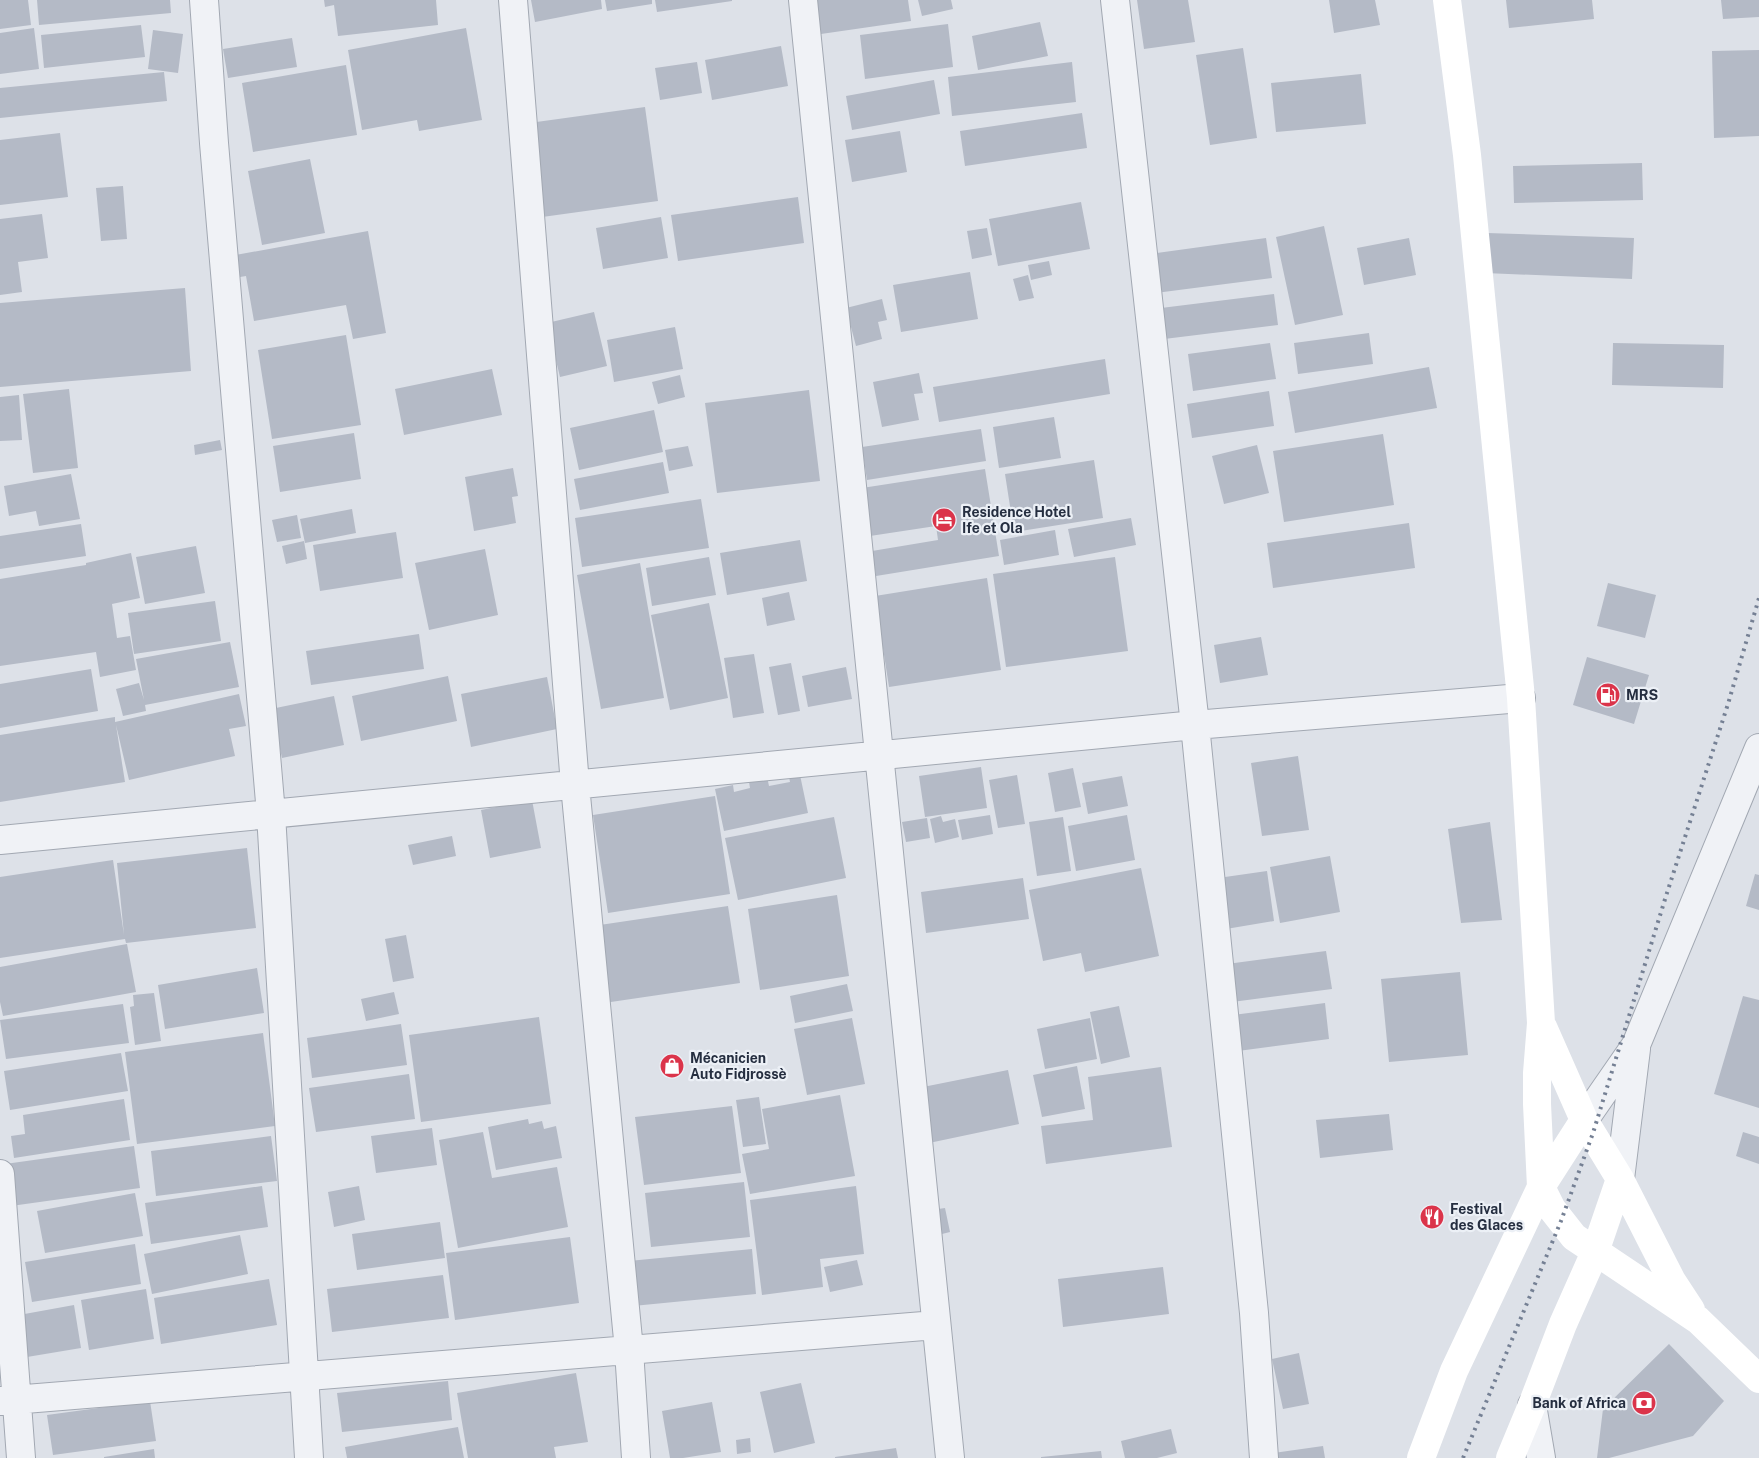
<svg xmlns="http://www.w3.org/2000/svg" width="1759" height="1458" viewBox="0 0 1759 1458" font-family="'Public Sans',sans-serif">
<style>
.building{fill:#b4bac6}
.lines{fill:none;stroke-linecap:round;stroke-linejoin:round}
.minor-casing{stroke:#a2a8b2;stroke-width:30}
.tertiary-casing{stroke:#a2a8b2;stroke-width:30}
.minor{stroke:#f0f2f6;stroke-width:28}
.tertiary{stroke:#f0f2f6;stroke-width:28}
.secondary{stroke:#fff;stroke-width:28}
.rail{stroke:#758094;stroke-width:4;stroke-dasharray:2.5 5;stroke-linecap:butt}
.labels{text-anchor:middle;dominant-baseline:central;stroke-width:4.5;stroke-linejoin:round;paint-order:stroke}
.poi-label{font-size:14px;font-weight:bold;fill:#252e40;stroke:#ecf0f6;text-anchor:start}
</style>
<rect width="100%" height="100%" fill="#dde1e8"/>
<path class="building" d="M0,0H28L31,25L0,29Z
M37,0H170L171,13L39,25Z
M324,0H436L438,25L338,36L334,5L325,7Z
M531,0H601L602,9L535,22Z
M605,0H652V4L607,11Z
M655,0H732V1L657,12Z
M816,0H908L911,21L821,34Z
M918,0H951L953,9L922,16Z
M1137,0H1188L1195,42L1144,49Z
M1329,0H1375L1380,25L1334,33Z
M1506,0H1592L1594,19L1509,28Z
M1721,0H1759V17L1723,19Z
M1040,22L1048,56L978,70L972,36Z
M948,24L953,67L865,79L860,35Z
M141,25L145,57L44,68L41,35Z
M34,28L39,69L0,74V33Z
M466,28L482,120L419,131L417,120L362,130L348,50Z
M153,30L183,34L178,73L148,69Z
M292,38L297,67L228,78L223,49Z
M781,46L788,86L712,100L705,60Z
M1243,48L1257,138L1210,145L1196,55Z
M1759,50V136L1714,138L1712,51Z
M697,62L702,93L660,100L655,68Z
M1072,62L1076,102L952,116L948,77Z
M346,65L357,135L253,152L242,83Z
M164,72L167,101L0,118V88Z
M1361,74L1366,124L1276,132L1271,83Z
M934,80L940,114L852,130L846,96Z
M645,107L658,201L535,218L522,124Z
M1082,113L1087,148L965,166L960,131Z
M900,131L907,172L852,182L845,140Z
M60,133L68,197L0,205V140Z
M310,159L325,233L262,245L248,171Z
M1642,163L1643,200L1514,203L1513,166Z
M123,186L127,239L101,241L96,188Z
M798,197L804,243L678,261L671,215Z
M1081,202L1090,249L998,266L989,219Z
M42,214L48,258L18,262L22,292L0,295V219Z
M661,217L668,258L603,269L596,228Z
M1324,226L1343,315L1295,325L1276,237Z
M987,228L992,255L972,259L967,231Z
M368,231L386,333L353,339L346,305L254,321L246,276L234,278L230,256Z
M1487,233L1634,238L1632,279L1485,273Z
M1266,238L1272,278L1140,295L1135,256Z
M1409,238L1416,275L1364,285L1357,248Z
M1049,261L1052,275L1031,280L1028,265Z
M970,272L978,319L901,332L893,285Z
M1028,275L1034,298L1019,301L1013,279Z
M185,288L191,371L0,387V303Z
M1274,294L1278,325L1156,340L1153,309Z
M882,299L887,320L878,322L882,339L856,346L846,308Z
M594,312L607,366L560,377L547,323Z
M675,327L683,369L614,382L607,340Z
M1369,333L1373,364L1298,374L1294,343Z
M346,335L361,425L272,439L258,350Z
M1270,343L1276,379L1193,391L1188,354Z
M1613,343L1724,345L1723,388L1612,385Z
M1105,359L1110,394L939,422L933,387Z
M1429,367L1437,408L1295,433L1288,392Z
M492,369L502,415L404,435L395,389Z
M919,373L923,393L914,394L919,420L882,427L873,382Z
M680,375L685,397L658,404L652,382Z
M69,389L78,468L33,473L23,394Z
M809,390L820,481L717,493L705,403Z
M1269,391L1274,426L1192,438L1187,404Z
M19,395L22,440L0,441V397Z
M654,410L663,452L579,470L570,428Z
M1054,417L1061,458L999,468L993,427Z
M981,429L986,461L867,480L862,447Z
M354,433L361,479L280,492L273,446Z
M1383,434L1394,505L1284,522L1273,451Z
M220,440L222,450L195,455L194,445Z
M1257,445L1269,493L1224,504L1212,456Z
M688,446L693,466L669,471L665,450Z
M1094,460L1103,518L1014,532L1005,474Z
M663,462L669,493L580,510L574,479Z
M513,468L518,496L512,497L516,523L474,531L465,477Z
M985,469L999,556L876,576L872,551L938,540L936,526L870,536L862,488Z
M71,474L80,519L39,526L36,511L9,516L4,486Z
M701,499L709,548L582,567L575,518Z
M352,509L356,533L305,543L300,519Z
M297,515L301,538L277,542L272,520Z
M1131,518L1136,545L1074,557L1068,529Z
M1409,523L1415,568L1273,588L1267,543Z
M81,524L86,556L0,569V536Z
M1055,530L1059,555L1004,565L1000,540Z
M396,532L403,578L320,591L313,545Z
M800,540L807,581L727,595L720,553Z
M304,541L307,559L286,564L282,546Z
M196,546L205,593L145,604L136,557Z
M485,549L498,615L429,630L415,563Z
M131,553L140,598L112,604L117,638L130,636L136,670L100,677L96,652L0,666V579L86,565V563Z
M709,557L716,595L652,606L646,568Z
M1115,557L1128,651L1006,667L993,574Z
M640,563L664,698L601,709L577,575Z
M987,578L1001,670L889,687L875,596Z
M1608,583L1656,595L1645,638L1597,626Z
M789,592L795,620L767,626L762,598Z
M215,601L221,641L134,654L128,613Z
M709,603L728,698L670,710L651,615Z
M419,634L424,669L311,685L306,651Z
M1261,637L1268,675L1220,683L1214,645Z
M230,642L239,687L145,705L146,711L123,716L116,689L139,683L144,700L136,659Z
M754,654L764,713L733,718L724,658Z
M1587,657L1649,675L1634,724L1573,705Z
M791,663L800,711L778,715L769,667Z
M846,667L852,699L808,707L802,676Z
M91,669L98,711L0,728V684Z
M448,676L457,721L361,741L352,696Z
M547,677L557,729L471,747L461,694Z
M239,694L246,726L229,729L235,756L129,780L116,725L125,782L0,802V735L115,717V722Z
M334,696L344,745L282,758L271,709Z
M1298,756L1309,830L1262,836L1251,763Z
M981,767L987,808L925,817L919,776Z
M1073,768L1081,807L1055,812L1048,773Z
M766,772L769,786L790,782L789,777L800,775L808,813L724,831L715,789L733,785L734,792L750,788L748,776Z
M1017,775L1025,824L998,828L989,780Z
M1122,776L1128,806L1088,814L1082,783Z
M715,796L730,894L608,913L593,815Z
M532,800L541,848L490,858L481,810Z
M990,815L993,834L962,840L958,820Z
M1127,815L1135,860L1076,871L1068,826Z
M941,816L943,822L955,819L959,837L935,843L930,819Z
M834,817L846,878L738,900L725,838Z
M1063,817L1071,871L1037,876L1029,822Z
M927,818L930,838L906,842L902,822Z
M1490,822L1502,920L1461,923L1448,829Z
M452,836L456,856L413,865L408,845Z
M247,848L256,928L126,943L125,939L0,958V877L113,860L124,935L117,863Z
M1330,856L1340,912L1280,923L1270,867Z
M1141,868L1159,956L1085,972L1081,953L1043,961L1029,890Z
M1267,871L1274,921L1226,929L1218,878Z
M1755,874L1759,875V910L1746,906Z
M1023,878L1029,919L926,933L921,892Z
M837,895L849,976L760,990L748,909Z
M728,906L740,983L604,1003L593,926Z
M406,935L414,978L393,982L385,939Z
M127,944L136,992L3,1016L0,1002V967Z
M1326,951L1332,989L1232,1002L1227,964Z
M257,968L264,1013L165,1029L158,985Z
M1460,972L1468,1055L1389,1062L1381,979Z
M847,984L853,1011L795,1023L790,996Z
M394,992L399,1014L366,1021L361,999Z
M154,993L161,1041L135,1045L130,1007L134,1006L133,995Z
M1743,996L1759,1000V1108L1714,1094Z
M1325,1003L1329,1039L1238,1051L1233,1015Z
M123,1004L129,1043L6,1059L0,1020Z
M1119,1006L1130,1057L1101,1064L1090,1012Z
M539,1017L551,1104L421,1122L409,1035Z
M852,1018L865,1084L807,1095L794,1029Z
M1090,1018L1097,1059L1045,1069L1037,1029Z
M401,1024L407,1065L312,1078L307,1038Z
M263,1033L275,1126L137,1144L125,1052Z
M121,1053L128,1091L10,1110L4,1071Z
M1077,1066L1085,1109L1042,1117L1033,1075Z
M1161,1067L1172,1147L1046,1164L1041,1126L1093,1120L1088,1077Z
M1008,1070L1019,1124L929,1143L918,1088Z
M409,1074L415,1119L316,1132L309,1088Z
M840,1095L855,1176L750,1194L742,1154L769,1149L762,1109Z
M759,1097L766,1144L743,1147L736,1100Z
M124,1099L130,1140L14,1158L11,1136L25,1134L23,1115Z
M732,1106L741,1173L644,1185L635,1117Z
M1389,1114L1393,1150L1320,1158L1316,1120Z
M528,1119L529,1124L542,1121L544,1129L556,1126L562,1158L496,1170L488,1127Z
M432,1128L437,1165L376,1173L371,1136Z
M483,1132L492,1178L557,1167L568,1227L458,1248L439,1140Z
M1743,1132L1759,1137V1164L1736,1156Z
M271,1136L277,1181L156,1196L151,1151Z
M134,1146L140,1188L11,1206L5,1164Z
M744,1182L750,1237L651,1247L645,1193Z
M262,1186L268,1227L151,1244L145,1203Z
M359,1186L365,1220L334,1227L328,1192Z
M856,1186L864,1254L820,1259L823,1287L762,1295L750,1200Z
M135,1193L143,1236L45,1253L37,1211Z
M945,1208L950,1232L930,1237L925,1211Z
M440,1222L445,1258L357,1270L352,1234Z
M240,1235L248,1274L152,1294L144,1254Z
M570,1237L579,1303L455,1320L446,1253Z
M135,1244L141,1284L32,1302L25,1262Z
M752,1249L756,1294L633,1306L629,1261Z
M857,1260L863,1285L830,1292L824,1267Z
M1163,1267L1169,1314L1063,1327L1058,1279Z
M443,1275L449,1318L332,1332L327,1289Z
M269,1279L277,1325L161,1344L154,1298Z
M146,1289L154,1339L89,1350L81,1300Z
M74,1305L81,1348L27,1357L19,1315Z
M1669,1344L1724,1401L1693,1436L1609,1458H1597L1603,1409Z
M1299,1353L1309,1404L1283,1409L1272,1359Z
M576,1373L588,1442L554,1447L556,1458H468L457,1393Z
M448,1381L452,1420L342,1432L337,1393Z
M801,1383L815,1443L774,1453L760,1392Z
M150,1401L156,1441L53,1455L47,1415Z
M712,1402L721,1452L683,1458H670L662,1411Z
M458,1427L464,1458H347L345,1447Z
M1171,1429L1177,1453L1157,1458H1125L1121,1441Z
M750,1438L751,1452L737,1454L736,1440Z
M1323,1446L1325,1458H1268L1267,1454Z
M896,1448L898,1458H835V1457Z
M154,1449L155,1458H104V1457Z
M1101,1451L1102,1458H1041V1457Z"/>
<g class="lines">
<defs>
<path id="minor" d="M204,0L214,143L271,814L309,1458
M513,0L575,785L629,1350L636,1458
M803,0L950,1458
M1115,0L1195,725L1254,1313L1264,1458
M0,840L1195,725L1521,698
M0,1174L21,1458
M0,1401L936,1325"/>
<path id="tertiary" d="M1584,1120L1636,1045L1759,748
M1620,1179L1636,1049
M1532,1405L1541,1458"/>
</defs>
<use href="#minor" class="minor-casing"/>
<use href="#tertiary" class="tertiary-casing"/>
<use href="#minor" class="minor"/>
<use href="#tertiary" class="tertiary"/>
<path class="secondary" d="M1543,1027L1584,1120L1620,1179L1672,1281L1691,1310
M1584,1120L1541,1187L1552,1209L1574,1237L1698,1320L1759,1379
M1421,1458L1454,1371L1541,1187L1537,1104V1073L1541,1023L1521,698L1467,155L1447,0
M1510,1458L1532,1405L1563,1324L1595,1252L1620,1179"/>
<path class="rail" d="M1463,1458L1561,1221L1593,1133L1666,896L1728,704L1759,598"/>
</g>
<defs>
<symbol id="hotel-disc" viewBox="-11 -11 22 22"><circle r="9.5" fill="#db344a" stroke="#ecf0f6"/><path d="M-6-4.5h1.5V1H6V5H4.5V3h-9V5H-6ZM-4 0a1.8 1.8 0 1 1 3.6 0ZM.5 0V-2.5h3Q6-2.5 6 0Z" fill="#fff"/></symbol>
<symbol id="fuel-disc" viewBox="-11 -11 22 22"><circle r="9.5" fill="#db344a" stroke="#ecf0f6"/><path d="M-5.5-6h7V0h2V4h1.3V-2.5L3-4.5l.8-.8L6-3V5H2.5V1h-1V6h-7ZM-4.2-4.7v3.2H.2V-4.7Z" fill="#fff"/></symbol>
<symbol id="shop-disc" viewBox="-11 -11 22 22"><circle r="9.5" fill="#db344a" stroke="#ecf0f6"/><path d="M-5-2.5h2.3a2.7 3.5 0 0 1 5.4 0H5L5.5 6h-11ZM-1.5-2.5h3a1.5 2.3 0 0 0-3 0Z" fill="#fff"/></symbol>
<symbol id="restaurant-disc" viewBox="-11 -11 22 22"><circle r="9.5" fill="#db344a" stroke="#ecf0f6"/><path d="M-5-6h1v4h1v-4h1v4h1v-4h1v5L-1.5 .5V6h-2V.5L-5-1ZM5-6V6H3V1.5H1.5Q1.5-4 5-6Z" fill="#fff"/></symbol>
<symbol id="bank-disc" viewBox="-11 -11 22 22"><circle r="9.5" fill="#db344a" stroke="#ecf0f6"/><path d="M-6-4H6V4H-6ZM0-2.3a2.3 2.3 0 1 0 0 4.6a2.3 2.3 0 1 0 0-4.6Z" fill="#fff"/></symbol>
</defs>
<g fill-rule="evenodd">
<use href="#hotel-disc" x="930" y="506" width="28" height="28"/>
<use href="#fuel-disc" x="1594" y="681" width="28" height="28"/>
<use href="#shop-disc" x="658" y="1052" width="28" height="28"/>
<use href="#restaurant-disc" x="1418" y="1203" width="28" height="28"/>
<use href="#bank-disc" x="1630" y="1389" width="28" height="28"/>
</g>
<g class="labels">
<g class="poi-label">
<text x="962" y="512">Residence Hotel<tspan x="962" dy="16">Ife et Ola</tspan></text>
<text x="1626" y="695">MRS</text>
<text x="690" y="1058">Mécanicien<tspan x="690" dy="16">Auto Fidjrossè</tspan></text>
<text x="1450" y="1209">Festival<tspan x="1450" dy="16">des Glaces</tspan></text>
<text x="1626" y="1403" text-anchor="end">Bank of Africa</text>
</g>
</g>
</svg>
